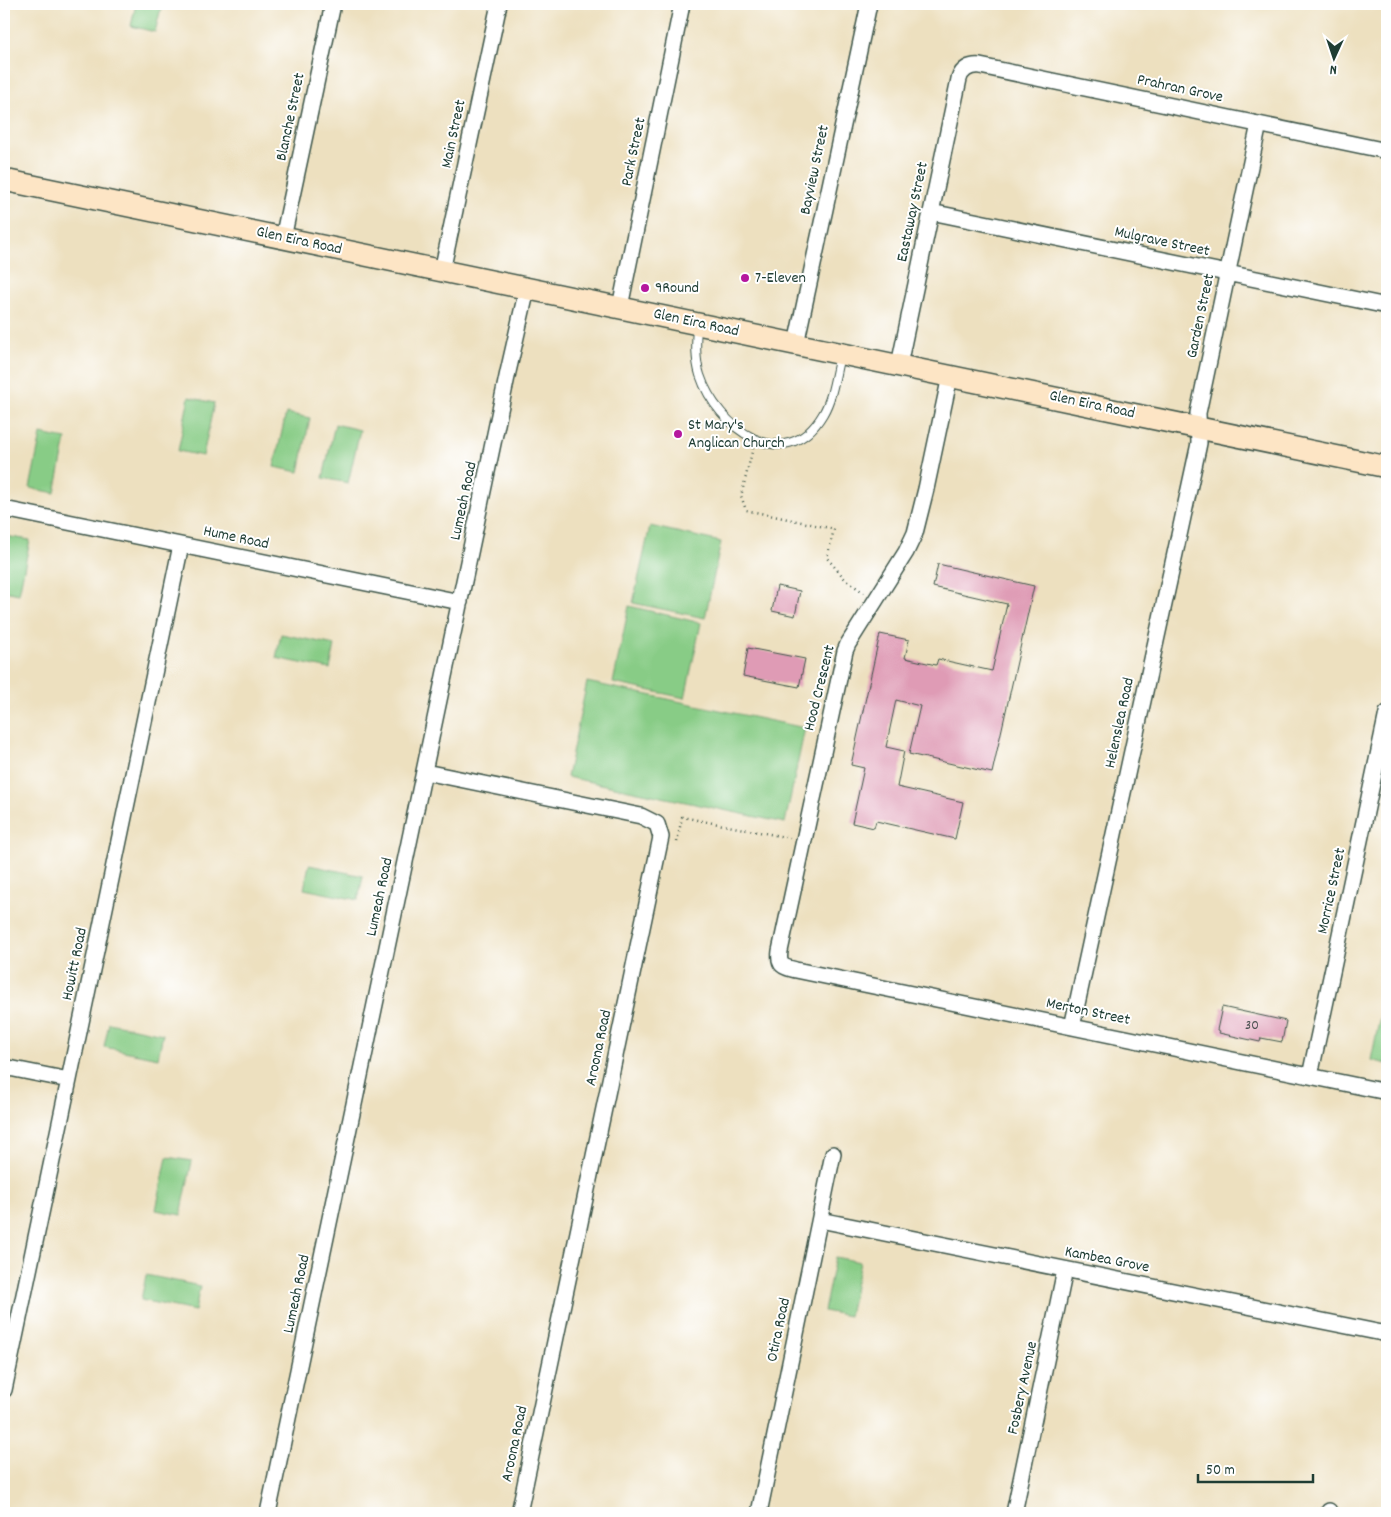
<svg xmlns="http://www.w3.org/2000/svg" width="1391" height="1517" viewBox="0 0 1391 1517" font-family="Dekko,sans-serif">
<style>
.green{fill:#88cc86;stroke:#54845d}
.building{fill:#df9bb5}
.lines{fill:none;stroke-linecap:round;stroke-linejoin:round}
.service-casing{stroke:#3e5549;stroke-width:10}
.minor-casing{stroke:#3e5549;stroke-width:18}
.secondary-casing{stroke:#3e5549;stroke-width:24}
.path{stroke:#3e5549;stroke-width:2.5;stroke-dasharray:1 4;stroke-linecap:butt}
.service{stroke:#fff;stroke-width:8}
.minor{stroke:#fff;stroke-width:15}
.secondary{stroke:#fde5c5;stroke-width:21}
.poi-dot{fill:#b5179e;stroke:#fff;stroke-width:2}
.labels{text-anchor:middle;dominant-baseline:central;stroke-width:4;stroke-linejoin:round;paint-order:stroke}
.number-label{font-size:14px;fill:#4f5454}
.street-label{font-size:16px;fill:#1f3d34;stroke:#fff}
.poi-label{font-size:16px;fill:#1f3d34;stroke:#fff;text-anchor:start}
</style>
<rect width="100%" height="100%" fill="#fff"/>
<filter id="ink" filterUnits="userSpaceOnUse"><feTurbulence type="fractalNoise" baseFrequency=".02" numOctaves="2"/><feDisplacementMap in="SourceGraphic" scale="10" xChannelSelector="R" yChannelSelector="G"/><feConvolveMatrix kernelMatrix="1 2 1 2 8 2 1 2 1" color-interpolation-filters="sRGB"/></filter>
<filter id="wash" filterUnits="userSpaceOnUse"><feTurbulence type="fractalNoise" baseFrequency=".0096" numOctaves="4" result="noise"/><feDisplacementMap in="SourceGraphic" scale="20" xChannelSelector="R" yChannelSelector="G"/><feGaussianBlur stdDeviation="1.12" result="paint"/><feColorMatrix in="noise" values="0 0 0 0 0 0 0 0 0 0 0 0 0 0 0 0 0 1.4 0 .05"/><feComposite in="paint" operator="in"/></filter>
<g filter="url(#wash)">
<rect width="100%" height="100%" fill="#ede0bf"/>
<path class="green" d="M136,4H162L155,32L131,26Z
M189,397L214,403L203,456L178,451Z
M286,413L310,418L299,472L274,467Z
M335,424L360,430L348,483L323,478Z
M41,434L66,439L55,493L30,488Z
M650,526L721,542L705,618L633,603Z
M5,536L30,540L19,594L4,591V542Z
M629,606L701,623L685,698L613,683Z
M281,634L335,645L330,669L276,658Z
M587,682L805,728L785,823L567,777Z
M309,865L363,876L358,900L304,889Z
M1382,1007L1387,1008V1064L1371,1060Z
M109,1023L163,1034L158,1058L104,1047Z
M167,1157L192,1161L181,1215L156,1210Z
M835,1257L860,1262L849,1316L824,1311Z
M146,1275L200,1286L195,1311L141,1300Z"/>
<g id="blocks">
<path class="building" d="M938,564L1034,586L992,773L909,754L920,706L896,700L886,747L904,751L897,787L963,802L955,839L876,821L874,828L852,823L864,768L851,765L880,634L909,640L905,658L936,665L938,659L992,671L1007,604L933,587Z
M777,586L800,591L795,616L772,611Z
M748,648L805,659L799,687L743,676Z
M1222,1007L1286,1021L1282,1042L1261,1038L1260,1042L1219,1033L1220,1031L1217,1030Z"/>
</g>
</g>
<g filter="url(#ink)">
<use href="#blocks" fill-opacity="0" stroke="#3e5549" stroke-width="1"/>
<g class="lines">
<defs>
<path id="service" d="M697,326C696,342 695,359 700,375C717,427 785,479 823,414C833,397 835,375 840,356"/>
<path id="minor" d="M931,212L1387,306
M283,238L333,4
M442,271L499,4
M620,307L682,4
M796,344L869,4
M899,365L959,79C962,69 970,65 980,66L1387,151
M950,376L926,489L915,533L906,552L848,644L845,651L780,951C778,966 783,967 796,970L1387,1092
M4,509L460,602
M425,772L641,816L657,824L661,837L519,1513
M1072,1027L1198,448L1199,443L1198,413L1259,124
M4,1067L69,1080
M1310,1076L1387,713
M820,1220L1387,1334
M4,1390L181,545
M268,1513L508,372L527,289
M759,1513L833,1154
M1014,1513L1065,1270
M1328,1513L1329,1511"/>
<path id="secondary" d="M4,180L1387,467"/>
</defs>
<use href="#service" class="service-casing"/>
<use href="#minor" class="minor-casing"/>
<use href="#secondary" class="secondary-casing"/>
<path class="path" d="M753,448L741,496L746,510L834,529L827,558L845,579L864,593
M677,842L682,817L790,838"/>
<use href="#service" class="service"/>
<use href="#minor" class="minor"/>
<use href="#secondary" class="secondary"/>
</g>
</g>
<g class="poi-dot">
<circle cx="745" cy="278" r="5"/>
<circle cx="645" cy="288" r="5"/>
<circle cx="678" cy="434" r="5"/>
</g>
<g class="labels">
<g class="number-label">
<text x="1252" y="1026">30</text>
</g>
<g class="street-label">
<text transform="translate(1180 89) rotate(12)">Prahran Grove</text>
<text transform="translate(291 117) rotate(-78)">Blanche Street</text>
<text transform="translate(454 134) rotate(-78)">Main Street</text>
<text transform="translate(634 152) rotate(-78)">Park Street</text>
<text transform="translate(815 170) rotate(-78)">Bayview Street</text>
<text transform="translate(913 212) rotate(-78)">Eastaway Street</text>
<text transform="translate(299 241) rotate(12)">Glen Eira Road</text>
<text transform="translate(1162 242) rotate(12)">Mulgrave Street</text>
<text transform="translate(1201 316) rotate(-78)">Garden Street</text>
<text transform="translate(696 323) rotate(12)">Glen Eira Road</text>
<text transform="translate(1092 405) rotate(12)">Glen Eira Road</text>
<text transform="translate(464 501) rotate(-78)">Lumeah Road</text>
<text transform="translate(236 538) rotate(12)">Hume Road</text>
<text transform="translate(820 688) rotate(-76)">Hood Crescent</text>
<text transform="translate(1120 723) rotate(-78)">Helenslea Road</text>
<text transform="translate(1332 891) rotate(-78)">Morrice Street</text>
<text transform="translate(380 897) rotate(-78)">Lumeah Road</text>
<text transform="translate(75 964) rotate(-78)">Howitt Road</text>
<text transform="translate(1088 1012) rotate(12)">Merton Street</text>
<text transform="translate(599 1048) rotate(-78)">Aroona Road</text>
<text transform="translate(1107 1260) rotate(11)">Kambea Grove</text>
<text transform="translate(297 1294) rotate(-78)">Lumeah Road</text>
<text transform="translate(779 1330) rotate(-78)">Otira Road</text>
<text transform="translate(1023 1388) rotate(-78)">Fosbery Avenue</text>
<text transform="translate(515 1444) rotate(-78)">Aroona Road</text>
</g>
<g class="poi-label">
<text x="755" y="278">7-Eleven</text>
<text x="655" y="288">9Round</text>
<text x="688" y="425">St Mary's<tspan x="688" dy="18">Anglican Church</tspan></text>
</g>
</g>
<rect width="1391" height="1517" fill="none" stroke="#fff" stroke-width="20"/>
<g transform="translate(1334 58) rotate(183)" stroke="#ffffff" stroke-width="4" paint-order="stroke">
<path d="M0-4L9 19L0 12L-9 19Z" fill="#1f3d34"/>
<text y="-8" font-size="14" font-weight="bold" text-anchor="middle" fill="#1f3d34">N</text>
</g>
<path d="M1198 1474v8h115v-8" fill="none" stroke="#1f3d34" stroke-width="2.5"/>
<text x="1206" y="1474" font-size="15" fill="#1f3d34" stroke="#ffffff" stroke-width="4" paint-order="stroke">50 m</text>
</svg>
